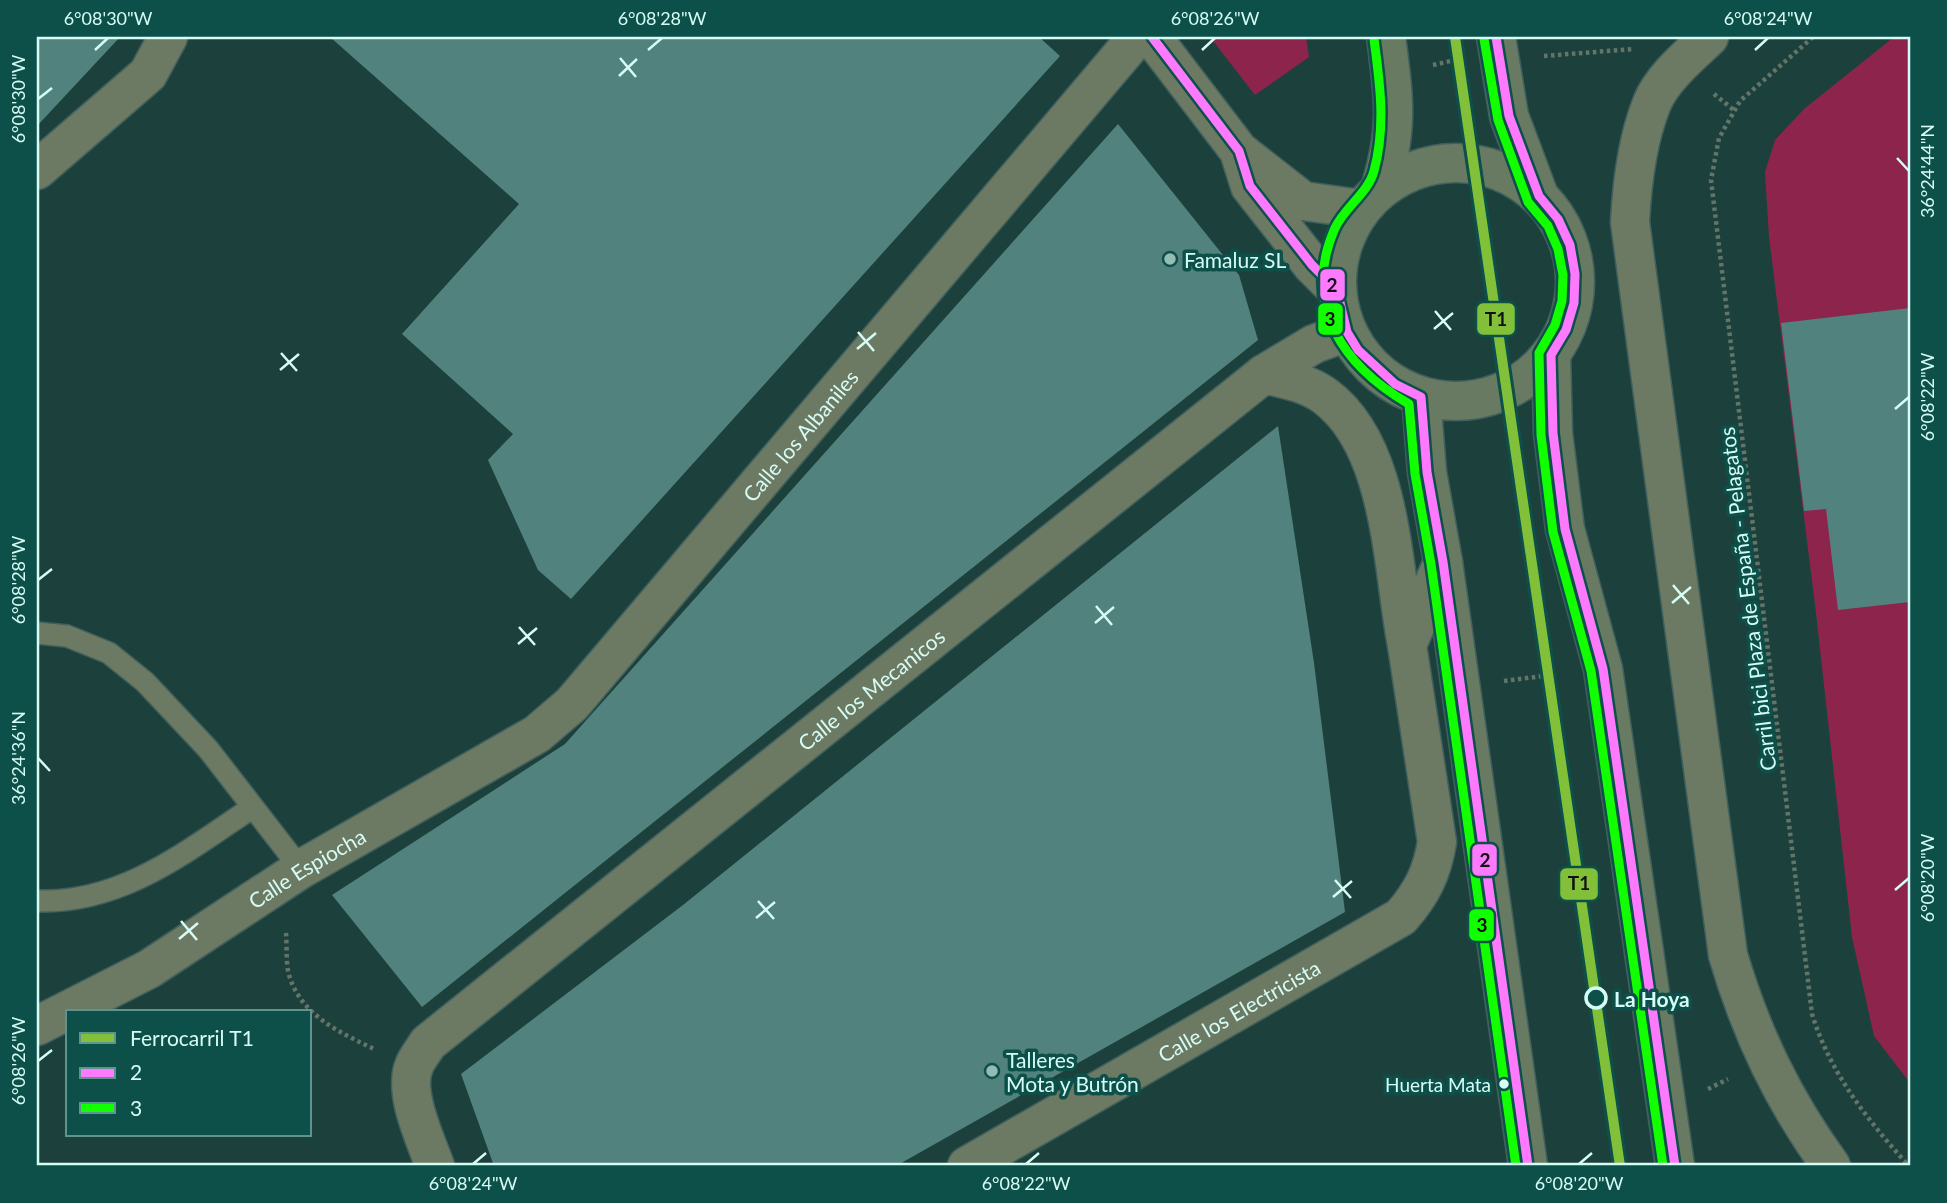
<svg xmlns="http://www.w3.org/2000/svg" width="1947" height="1203" viewBox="0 0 1947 1203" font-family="Lato,sans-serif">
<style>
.green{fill:#8d244c}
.building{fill:#52827d}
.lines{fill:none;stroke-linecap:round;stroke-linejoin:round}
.service-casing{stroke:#415f5c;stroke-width:24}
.minor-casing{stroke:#415f5c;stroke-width:41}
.tertiary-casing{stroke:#415f5c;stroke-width:41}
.secondary-casing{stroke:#415f5c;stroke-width:41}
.path{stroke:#627568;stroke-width:4.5;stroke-dasharray:3.5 3.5;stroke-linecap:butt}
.service{stroke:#6d7a63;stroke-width:21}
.minor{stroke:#6d7a63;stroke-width:38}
.tertiary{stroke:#6d7a63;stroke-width:38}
.secondary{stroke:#687a62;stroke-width:38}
.bus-1-casing{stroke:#0d5049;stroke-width:14}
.bus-2-casing{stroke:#0d5049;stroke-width:14}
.bus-1{stroke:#fd7aff;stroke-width:9}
.bus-2{stroke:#1f0;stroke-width:9}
.rail-1-casing{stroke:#0d5049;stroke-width:16}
.rail-1{stroke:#82c03a;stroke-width:10}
.ticks{fill:none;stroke:#d6fcf6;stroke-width:2.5}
.poi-dot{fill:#95bbb5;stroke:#0d5049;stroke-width:2.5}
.stop-dot{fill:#0d5049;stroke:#d6fcf6;stroke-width:3.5}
.bus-dot{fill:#d6fcf6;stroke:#0d5049;stroke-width:2.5}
.labels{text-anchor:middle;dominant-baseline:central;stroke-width:7;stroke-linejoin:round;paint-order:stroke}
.bus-label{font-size:19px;fill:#d6fcf6;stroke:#0d5049;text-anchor:end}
.poi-label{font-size:21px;fill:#d6fcf6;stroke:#0d5049;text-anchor:start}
.street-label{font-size:21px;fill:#d6fcf6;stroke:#0d5049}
.stop-label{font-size:21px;font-weight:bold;fill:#d6fcf6;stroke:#0d5049;text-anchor:start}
.line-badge{stroke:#0d5049;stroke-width:2.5}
.pale-badge-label{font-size:19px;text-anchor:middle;font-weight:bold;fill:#111}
.neatline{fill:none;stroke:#d6fcf6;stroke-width:2.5}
.ticks-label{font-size:18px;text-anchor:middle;fill:#d6fcf6}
</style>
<rect width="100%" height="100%" fill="#1c413d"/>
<path class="green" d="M1210,37H1306L1309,57L1255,95Z
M1894,37H1910V1083L1874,1036L1852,937L1816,613L1769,237L1765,172L1775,140L1804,109Z"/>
<path class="building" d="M37,37H120L37,126Z
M330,37H1039L1060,56L571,599L538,570L488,460L513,434L402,334L519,204Z
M1118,124L1239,275L1258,340L422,1007L332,895L565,744Z
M1910,308V602L1838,610L1826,509L1804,511L1781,323Z
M1278,426L1314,663L1345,912L896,1166H494L461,1074L683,905Z"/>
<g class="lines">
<defs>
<path id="service" d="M37,633L67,636L109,653L145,682L208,749L301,869
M37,901C121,904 186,852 253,807"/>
<g id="minor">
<path d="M1709,37C1690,55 1662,78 1652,103C1637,140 1632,183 1630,222L1728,955C1751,1033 1783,1100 1831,1166"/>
<path d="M37,170L148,74L168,37"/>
<path d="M1264,374C1285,379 1307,383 1325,396C1393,446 1392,569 1407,645"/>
<path id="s1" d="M37,1026L149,969L301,869L537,734L572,704L1137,37"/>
<path id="s2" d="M435,1166C426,1141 403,1093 414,1066C417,1058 424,1050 428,1043L1264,374L1314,344L1347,332"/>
<path id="s3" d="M967,1166L1401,917C1422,893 1432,873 1437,842L1407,645L1443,562"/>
</g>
<path id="tertiary" d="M1152,37L1239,151L1303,201L1361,209
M1239,151L1250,186L1312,265L1337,290"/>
<path id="secondary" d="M1496,37L1509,116L1539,196
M1337 282a119 119 0 1 1 238 0a119 119 0 1 1-238 0Z
M1380,189C1399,128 1394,98 1386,37
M1551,355L1553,433L1565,529L1603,669L1675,1166
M1421,397L1427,472L1443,562L1528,1166"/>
</defs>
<use href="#service" class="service-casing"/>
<use href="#minor" class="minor-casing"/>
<use href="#tertiary" class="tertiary-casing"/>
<use href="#secondary" class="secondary-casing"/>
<path class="path" d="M1813,37L1740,101L1719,138L1711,180L1812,1014C1830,1073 1868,1121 1909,1166
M1544,56L1633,49
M1433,65L1455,60
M1714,94L1735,111
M1504,681L1558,674
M286,933C287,945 286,959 288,971C298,1014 339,1032 374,1049
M1708,1089L1728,1079"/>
<use href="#service" class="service"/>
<use href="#minor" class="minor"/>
<use href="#tertiary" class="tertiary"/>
<use href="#secondary" class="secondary"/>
<defs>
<path id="bus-1" d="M1152,37L1239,151L1250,186L1312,265L1337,290L1347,332L1358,350L1395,384L1421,397L1427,472L1443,562L1528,1166
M1496,37L1509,116L1539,196L1558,219L1570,245L1575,274L1574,303L1566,330L1551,355L1553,433L1565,529L1603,669L1675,1166"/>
<path id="bus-2" d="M1374,39C1380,84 1386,126 1374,171C1368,193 1345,207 1335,228C1301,305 1343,366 1409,404L1415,474L1431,564L1516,1166
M1484,39L1498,120L1528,202L1548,226L1558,249L1563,275L1562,301L1555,325L1539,353L1541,435L1553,532L1591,671L1663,1166"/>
</defs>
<use href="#bus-1" class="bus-1-casing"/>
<use href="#bus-2" class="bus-2-casing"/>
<use href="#bus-1" class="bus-1"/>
<use href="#bus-2" class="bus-2"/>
<defs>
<path id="rail-1" d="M1455,37L1620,1166"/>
</defs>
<use href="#rail-1" class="rail-1-casing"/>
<use href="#rail-1" class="rail-1"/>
</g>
<path class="ticks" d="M95,50L108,38M648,50L662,38M1202,50L1215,38M1755,50L1768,38M620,58L636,77M619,76L637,59M38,99L52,88M1897,158L1909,171M1435,311L1451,330M1434,329L1453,313M858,332L874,351M857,349L876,333M281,353L297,371M280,370L299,354M1895,409L1909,397M38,580L52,569M1673,585L1689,604M1672,603L1691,587M1096,606L1112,625M1095,623L1114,607M519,627L535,645M518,644L537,628M38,758L50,771M1335,880L1351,898M1895,890L1909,878M1333,897L1352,881M758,901L774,919M756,918L775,902M181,921L197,940M179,939L198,923M38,1061L52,1050M473,1164L486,1153M1026,1164L1039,1153M1579,1164L1592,1153"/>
<g class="poi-dot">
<circle cx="1170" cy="259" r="7"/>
<circle cx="992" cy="1071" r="7"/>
</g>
<circle class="stop-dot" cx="1596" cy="998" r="10"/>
<circle class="bus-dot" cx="1504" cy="1084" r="6"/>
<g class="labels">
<g class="bus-label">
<text x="1491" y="1084">Huerta Mata</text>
</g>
<g class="poi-label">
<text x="1184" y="259">Famaluz SL</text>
<text x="1006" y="1059">Talleres<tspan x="1006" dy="24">Mota y Butrón</tspan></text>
</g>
<g class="street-label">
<text stroke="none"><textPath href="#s1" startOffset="978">Calle los Albaniles</textPath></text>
<text transform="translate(1747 599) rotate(-97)">Carril bici Plaza de España - Pelagatos</text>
<text stroke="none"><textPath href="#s2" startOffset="698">Calle los Mecanicos</textPath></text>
<text stroke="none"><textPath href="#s1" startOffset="313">Calle Espiocha</textPath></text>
<text stroke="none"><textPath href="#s3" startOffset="313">Calle los Electricista</textPath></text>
</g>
<g class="stop-label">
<text x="1614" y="998">La Hoya</text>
</g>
</g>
<g class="line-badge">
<rect x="1319" y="268" width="27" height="34" rx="7" fill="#fd7aff"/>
<rect x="1317" y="302" width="27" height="34" rx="7" fill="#1f0"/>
<rect x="1476" y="302" width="40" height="34" rx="7" fill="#82c03a"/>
<rect x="1471" y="843" width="27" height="34" rx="7" fill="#fd7aff"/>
<rect x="1559" y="867" width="40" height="34" rx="7" fill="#82c03a"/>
<rect x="1468" y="908" width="27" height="34" rx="7" fill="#1f0"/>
</g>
<g class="pale-badge-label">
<text x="1332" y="292">2</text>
<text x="1330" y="326">3</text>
<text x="1496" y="326">T1</text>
<text x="1485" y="867">2</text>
<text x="1579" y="890">T1</text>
<text x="1482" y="932">3</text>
</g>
<rect width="1947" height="1203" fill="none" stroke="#0d5049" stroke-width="77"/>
<rect x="66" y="1010" width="245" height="126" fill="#0d5049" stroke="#5d958e" stroke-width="2"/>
<rect x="80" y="1033" width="35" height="10" fill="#82c03a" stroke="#5d958e" stroke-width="2"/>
<text x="130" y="1046" font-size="21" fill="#d6fcf6">Ferrocarril T1</text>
<rect x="80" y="1068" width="35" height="10" fill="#fd7aff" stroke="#5d958e" stroke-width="2"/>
<text x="130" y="1080" font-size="21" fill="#d6fcf6">2</text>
<rect x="80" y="1103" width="35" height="10" fill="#11ff00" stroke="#5d958e" stroke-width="2"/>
<text x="130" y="1116" font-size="21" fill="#d6fcf6">3</text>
<rect x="38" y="38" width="1871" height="1126" class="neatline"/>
<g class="ticks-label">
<text x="108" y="25">6°08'30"W</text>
<text x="662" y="25">6°08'28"W</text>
<text x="1215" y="25">6°08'26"W</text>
<text x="1768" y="25">6°08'24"W</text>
<text transform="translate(19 99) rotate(-90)" y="6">6°08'30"W</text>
<text transform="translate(1928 171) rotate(-90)" y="6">36°24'44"N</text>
<text transform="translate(1928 397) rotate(-90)" y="6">6°08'22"W</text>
<text transform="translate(19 580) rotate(-90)" y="6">6°08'28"W</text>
<text transform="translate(19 758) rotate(-90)" y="6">36°24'36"N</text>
<text transform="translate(1928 878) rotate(-90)" y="6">6°08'20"W</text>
<text transform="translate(19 1061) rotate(-90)" y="6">6°08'26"W</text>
<text x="473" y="1190">6°08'24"W</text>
<text x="1026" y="1190">6°08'22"W</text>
<text x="1579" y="1190">6°08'20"W</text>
</g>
</svg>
